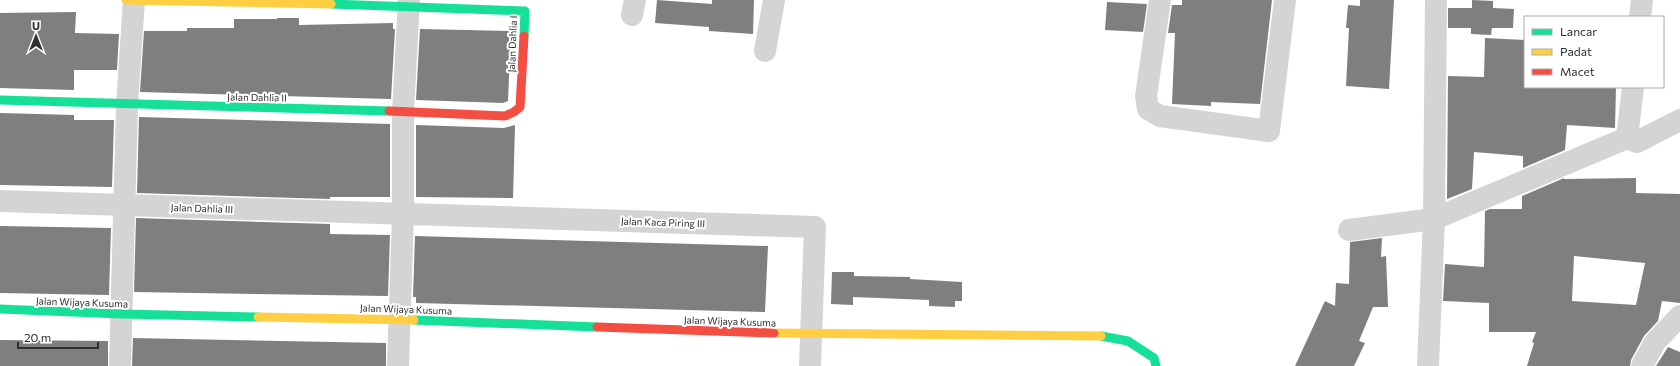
<svg xmlns="http://www.w3.org/2000/svg" width="1680" height="366" viewBox="0 0 1680 366" font-family="Commissioner,sans-serif">
<style>
.building{fill:#7f7f7f;fill-rule:evenodd}
.lines{fill:none;stroke-linecap:round;stroke-linejoin:round}
.street{stroke:#d4d4d4;stroke-width:22}
.fast{stroke:#16e098;stroke-width:9}
.slow{stroke:#ffcf43;stroke-width:9}
.jam{stroke:#f24e42;stroke-width:9}
.labels{text-anchor:middle;dominant-baseline:central;stroke-width:4;stroke-linejoin:round;paint-order:stroke}
.street-label{font-size:10px;fill:#2f2f2f;stroke:#fff}
</style>
<rect width="100%" height="100%" fill="#fff"/>
<path class="building" d="M657,0L712,4V0H754L753,34L709,31V27L655,23Z
M1182,0H1272L1260,104L1211,102V106L1172,104L1175,33H1168L1172,5H1182Z
M1360,0H1394L1389,89L1346,86L1349,28H1346L1348,5L1360,6Z
M1472,0L1493,1V8L1514,9L1513,28H1492L1491,35L1471,34V28H1448V8H1472Z
M1107,2L1147,4L1143,32L1105,30Z
M76,12L75,33L119,34L117,70H74V90L0,88V13Z
M277,18H299V25L393,23V29H395L391,99L140,92L144,31H187V28H234V19H277Z
M420,29L511,31L508,101L503,103L416,100Z
M1485,38L1525,40V87H1616L1615,128L1567,125L1565,150L1523,168V156L1474,152L1472,189L1447,199L1448,76L1484,77Z
M0,113L74,115V120H114L112,187L0,185Z
M139,117L390,124V197H330V199L137,193Z
M416,125L504,128L515,125L513,198L416,197Z
M1564,178V179L1636,178V193L1680,194V303L1662,301L1658,321L1644,336L1631,360L1630,366H1527L1534,343L1532,342L1536,332H1489V303L1443,301L1445,264L1484,267L1485,211L1490,209H1522V196ZM1574,256L1645,263L1636,305L1572,301Z
M136,218L330,224V234L390,235L388,296L134,292Z
M0,226L111,228L109,295L0,293Z
M415,236L768,246L765,312L416,303V297H413Z
M1382,238L1381,257L1386,256L1388,307H1373L1359,341L1365,343L1354,366H1295L1325,301L1335,306L1336,283L1349,284L1350,242Z
M832,272H854V276L910,277V279L962,282V301H955V307L929,306V300L853,297V305L831,304Z
M133,338L386,343V366H132Z
M0,340L108,341V366H0Z
M1668,347L1680,352V366H1656Z"/>
<g class="lines">
<path class="street" d="M1160,0L1146,96L1148,109L1160,116L1269,131L1285,0
M632,15L635,0
M1640,17L1642,0
M765,51L774,0
M1627,138L1633,87
M0,201L815,227L810,366
M1349,230L1434,219L1627,138L1637,142L1680,120
M120,366L127,105L134,0
M398,366L403,215V111L409,0
M1428,366L1434,219L1436,0
M1642,366L1655,342L1680,316"/>
<path class="fast" d="M331,4L525,11L524,36
M0,100L389,111
M0,309L122,314L258,317
M414,320L597,327
M1101,336L1128,341L1154,358L1156,366"/>
<path class="slow" d="M126,0L331,4
M258,317L414,320
M774,333L1101,336"/>
<path class="jam" d="M389,111L505,116L514,112L520,107L524,36
M597,327L774,333"/>
</g>
<g class="labels">
<g class="street-label">
<text transform="translate(512 44) rotate(-88)">Jalan Dahlia I</text>
<text transform="translate(257 97) rotate(1)">Jalan Dahlia II</text>
<text transform="translate(202 208) rotate(2)">Jalan Dahlia III</text>
<text transform="translate(663 222) rotate(2)">Jalan Kaca Piring III</text>
<text transform="translate(82 302) rotate(2)">Jalan Wijaya Kusuma</text>
<text transform="translate(406 309) rotate(2)">Jalan Wijaya Kusuma</text>
<text transform="translate(730 321) rotate(2)">Jalan Wijaya Kusuma</text>
</g>
</g>
<rect x="1524" y="16" width="140" height="72" fill="#ffffff" stroke="#acacac"/>
<rect x="1532" y="29" width="20" height="6" fill="#16e098" stroke="#acacac"/>
<text x="1560" y="36" font-size="12" fill="#2f2f2f">Lancar</text>
<rect x="1532" y="49" width="20" height="6" fill="#ffcf43" stroke="#acacac"/>
<text x="1560" y="56" font-size="12" fill="#2f2f2f">Padat</text>
<rect x="1532" y="69" width="20" height="6" fill="#f24e42" stroke="#acacac"/>
<text x="1560" y="76" font-size="12" fill="#2f2f2f">Macet</text>
<g transform="translate(36 36)" stroke="#ffffff" stroke-width="3" paint-order="stroke">
<path d="M0-3L7 15L0 10L-7 15Z" fill="#2f2f2f"/>
<text y="-6" font-size="11" font-weight="bold" text-anchor="middle" fill="#2f2f2f">U</text>
</g>
<path d="M18 342v6h80v-6" fill="none" stroke="#2f2f2f" stroke-width="2"/>
<text x="24" y="342" font-size="12" fill="#2f2f2f" stroke="#ffffff" stroke-width="3" paint-order="stroke">20 m</text>
</svg>
